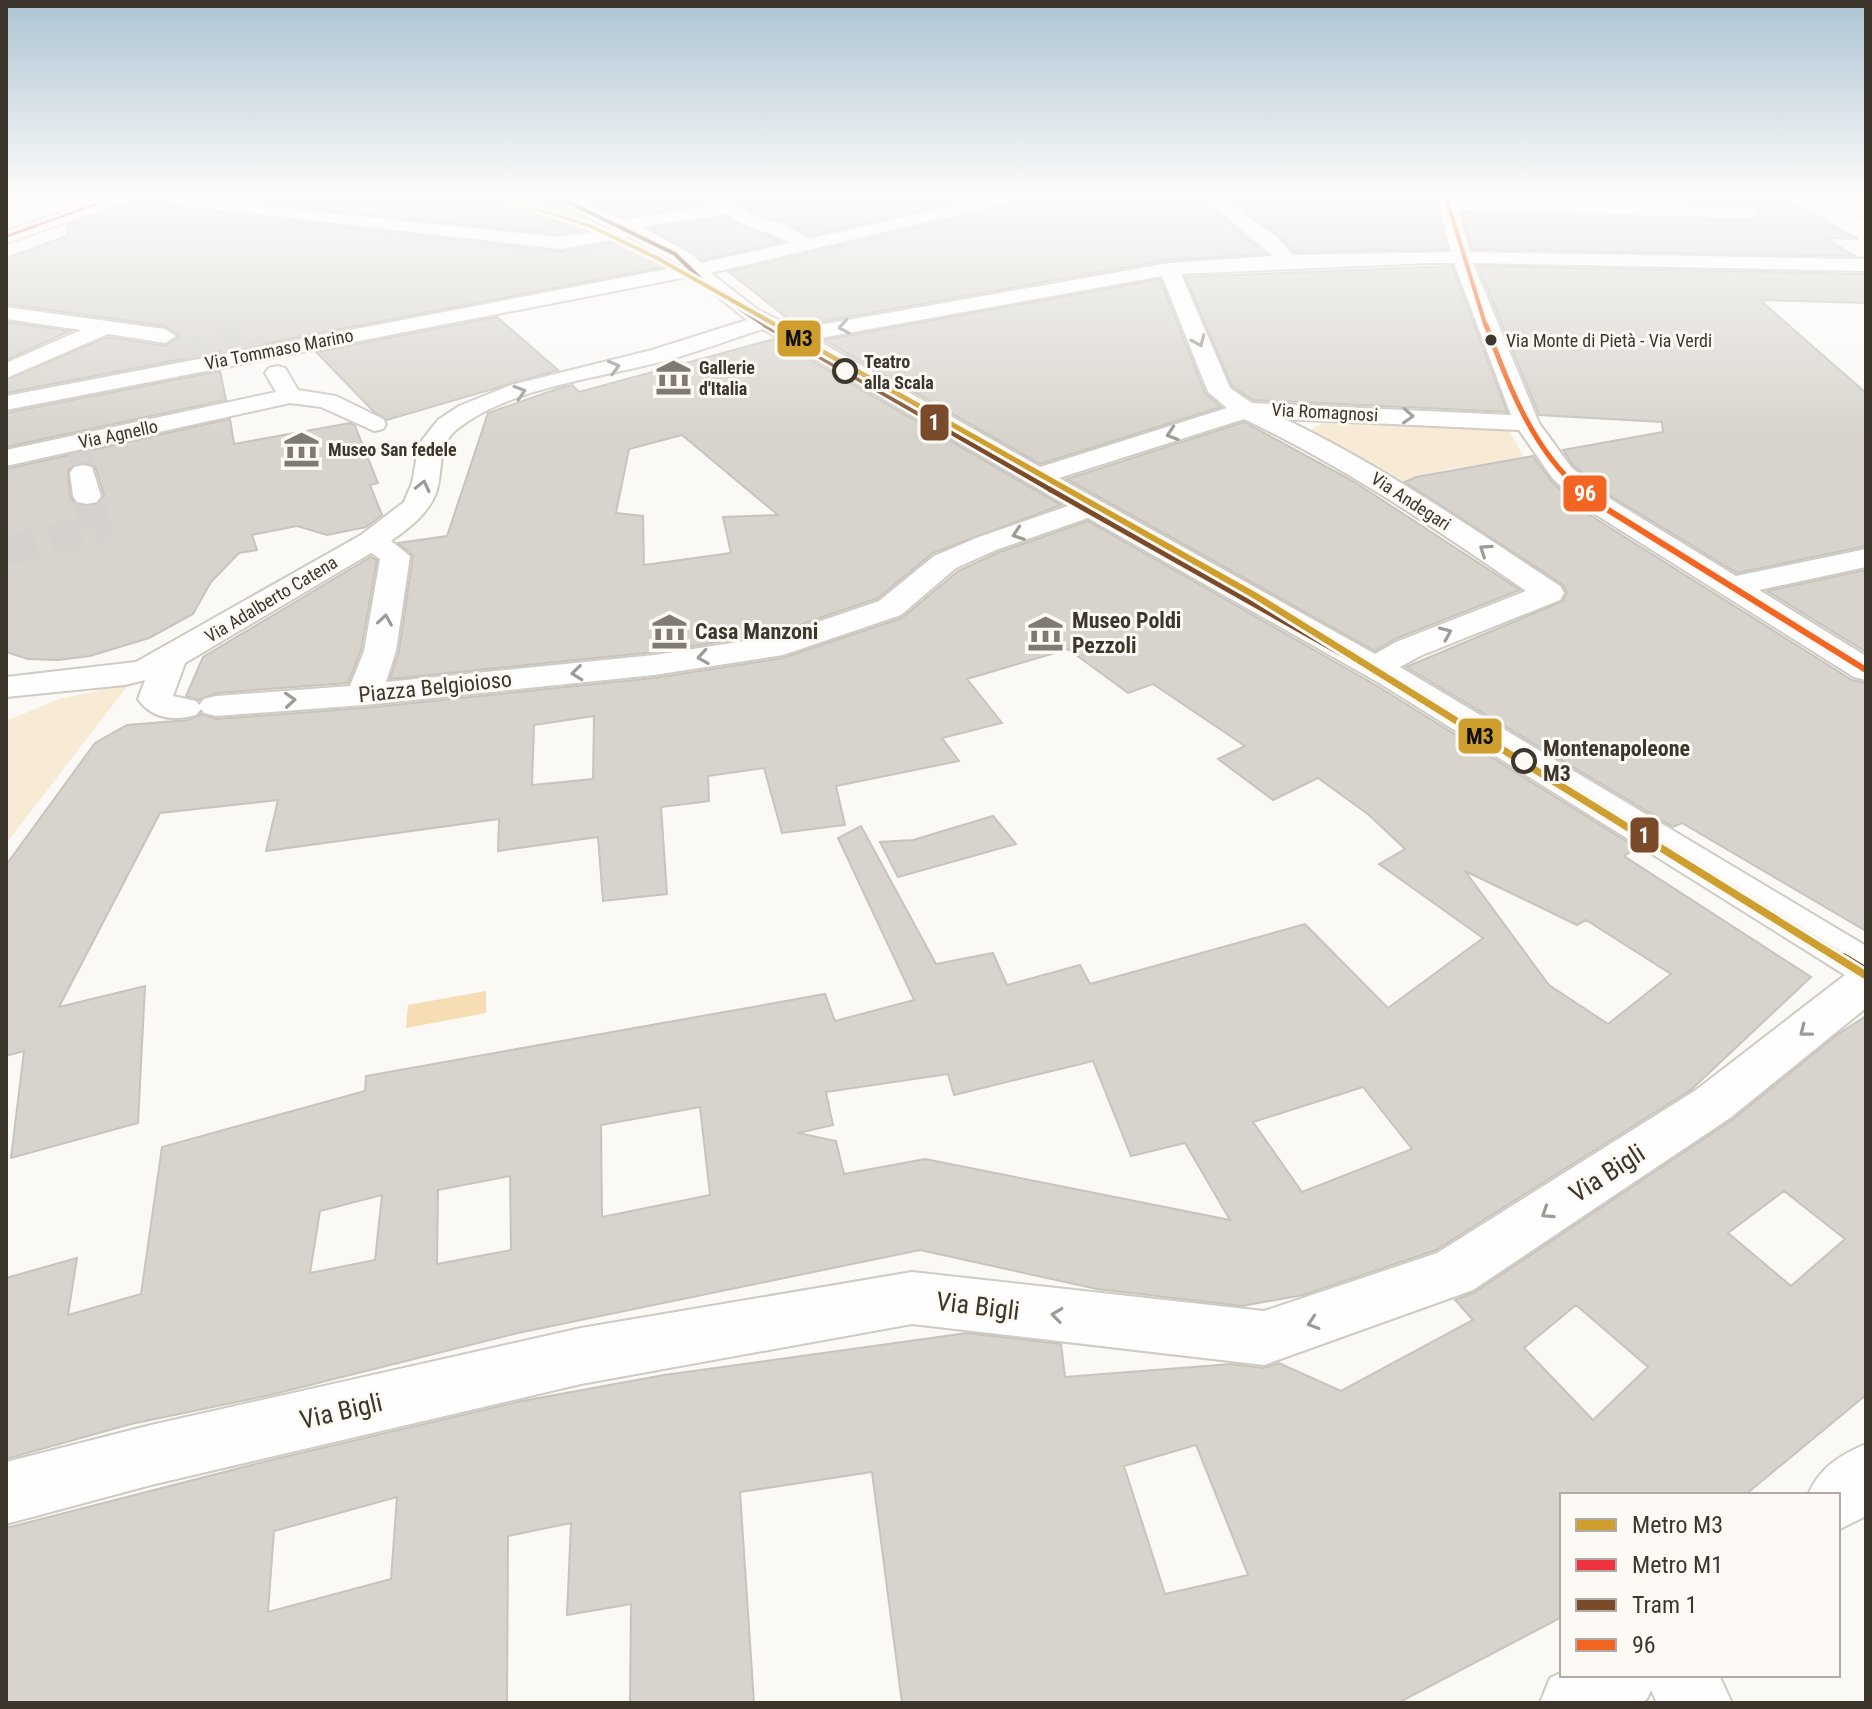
<svg xmlns="http://www.w3.org/2000/svg" width="1872" height="1709" viewBox="0 0 1872 1709" font-family="'Roboto Condensed',sans-serif">
<style>
.green{fill:#f8ebd5}
.water{fill:#f6ddb4}
.building{fill:#d8d4cd;stroke:#c7c4bd;stroke-width:2;fill-rule:evenodd}
.lines{fill:none;stroke-linecap:round;stroke-linejoin:round}
.minor-tunnel-far2{stroke:#d5d2ce;stroke-width:19;stroke-dasharray:19 10;stroke-linecap:butt}
.minor-tunnel-far1{stroke:#d5d2ce;stroke-width:24;stroke-dasharray:24 12;stroke-linecap:butt}
.minor-tunnel{stroke:#d5d2ce;stroke-width:31;stroke-dasharray:31 15;stroke-linecap:butt}
.minor-casing{stroke:#cecac4;stroke-width:4}
.minor{fill:#fefefe;fill-rule:evenodd}
.bus-1-far2-casing{stroke:#fdf9f4;stroke-width:7}
.bus-1-far1-casing{stroke:#fdf9f4;stroke-width:9}
.bus-1-casing{stroke:#fdf9f4;stroke-width:11}
.bus-1-far2{stroke:#f26522;stroke-width:4}
.bus-1-far1{stroke:#f26522;stroke-width:5}
.bus-1{stroke:#f26522;stroke-width:6}
.tram-1-far4-casing{stroke:#fdf9f4;stroke-width:7}
.tram-1-far3-casing{stroke:#fdf9f4;stroke-width:9}
.tram-1-far2-casing{stroke:#fdf9f4;stroke-width:11}
.tram-1-far1-casing{stroke:#fdf9f4;stroke-width:14}
.tram-1-casing{stroke:#fdf9f4;stroke-width:16}
.tram-1-far4{stroke:#7a4b2a;stroke-width:4}
.tram-1-far3{stroke:#7a4b2a;stroke-width:5}
.tram-1-far2{stroke:#7a4b2a;stroke-width:6}
.tram-1-far1{stroke:#7a4b2a;stroke-width:8}
.tram-1{stroke:#7a4b2a;stroke-width:10}
.metro-1-casing{stroke:#fdf9f4;stroke-width:6}
.metro-2-casing{stroke:#fdf9f4;stroke-width:6}
.metro-1{fill:#ce9e2e;fill-rule:evenodd}
.metro-2{fill:#ee333e;fill-rule:evenodd}
.oneway{stroke:#9e9a95}
.bus-dot{fill:#3d362c;stroke:#fdf9f4;stroke-width:3}
.stop-dot{fill:#fdf9f4;stroke:#3d362c;stroke-width:4}
.labels{text-anchor:middle;dominant-baseline:central;stroke-width:6;stroke-linejoin:round;paint-order:stroke}
.far-bus-label{font-size:18px;fill:#3d362c;stroke:#fdf9f4;text-anchor:start}
.far-street-label{font-size:18px;fill:#3d362c;stroke:#fdf9f4}
.far-stop-label{font-size:18px;font-weight:bold;fill:#3d362c;stroke:#fdf9f4;text-anchor:start}
.far-poi-label{font-size:18px;font-weight:bold;fill:#3d362c;stroke:#fdf9f4;text-anchor:start}
.poi-label{font-size:22px;font-weight:bold;fill:#3d362c;stroke:#fdf9f4;text-anchor:start}
.street-label{font-size:22px;fill:#3d362c;stroke:#fdf9f4}
.stop-label{font-size:22px;font-weight:bold;fill:#3d362c;stroke:#fdf9f4;text-anchor:start}
.near-street-label{font-size:26px;fill:#3d362c;stroke:#fdf9f4}
.line-badge{stroke:#fdf9f4;stroke-width:3}
.badge-label{font-size:22px;text-anchor:middle;font-weight:bold;fill:#fff}
.pale-badge-label{font-size:22px;text-anchor:middle;font-weight:bold;fill:#111}
</style>
<rect width="100%" height="100%" fill="#fbf9f6"/>
<path class="green" d="M1324,417L1509,430L1527,463C1485,463 1437,466 1399,485L1307,432L1324,422Z
M129,684L9,840H6V721L59,699Z"/>
<path class="water" d="M486,991V1013L406,1028L408,1005Z"/>
<path class="building" d="M135,197H168L166,200L170,206L178,208L560,252L628,240L674,265L6,393V379L108,337L165,346L179,337L165,326L6,304V258L67,236L68,225L130,204Z
M197,197H551L555,204L602,227L560,234Z
M580,197H706L711,203L621,217Z
M731,197H980L809,236L784,221L751,212Z
M1023,197H1199L1265,254L1168,260L797,326L729,272L1012,205Z
M1225,197H1434L1447,249L1294,252L1279,235Z
M1457,197H1781L1858,239L1825,238L1855,256L1472,249L1462,213L1749,221L1761,212L1749,205Z
M726,217L781,242L702,260L651,229Z
M1452,266L1507,412L1253,400L1232,386L1185,277Z
M1478,266L1866,274V303L1760,300L1866,393V546L1737,573L1609,495L1573,465L1563,450L1663,432L1662,422L1539,415Z
M1160,279L1205,393L1221,407L1040,464L824,340Z
M497,317L558,370L387,420L374,412L316,352Z
M6,322L70,331L6,360Z
M774,339L1061,505L933,553L878,598L776,633L654,652L390,679L399,651L413,556L398,543L447,536L488,413L557,389L572,385L579,392ZM682,435L778,515L723,517L731,553L644,565L643,516L616,513L629,449Z
M220,371L226,400L6,447V413Z
M230,419L234,444L350,423L355,426L378,483L370,485L382,515L366,527L327,535L297,526L252,535L257,550L239,553L211,582L193,614L149,638L90,656L58,660L28,659L6,652V469ZM82,462L95,466L104,495L98,505H76L70,496L68,471L73,464Z
M1244,422L1353,481L1520,590L1395,639L1375,651L1067,479Z
M1533,456L1551,481L1585,512L1852,680L1866,683V931L1682,823L1673,827L1406,667L1563,601L1567,592L1562,584L1405,482L1416,477Z
M1088,521L1379,687L1637,848L1624,856L1811,977L1692,1089L1436,1250L1303,1295L1242,1306L1097,1289L920,1250L518,1333L270,1395L131,1424L6,1459V1278L77,1258L68,1315L141,1294L162,1147L365,1091L366,1076L825,994L835,1021L914,1000L838,838L861,826L936,964L993,953L1007,985L1080,965L1090,984L1305,924L1388,1008L1483,938L1379,864L1405,849L1369,815L1318,778L1273,800L1218,759L1245,746L1153,684L1128,693L1068,649L967,679L1002,723L942,738L959,761L836,786L845,825L782,833L764,768L708,776L709,801L661,807L667,894L603,901L598,837L498,851L499,819L266,851L278,800L160,813L59,1007L145,986L138,1123L11,1158L24,1051L6,1056V865L95,743L127,725L188,720L201,714L216,719L364,708L654,678L783,658L902,618L958,571L997,553ZM594,716L593,779L532,785L534,725ZM1465,871L1577,925L1586,920L1671,974L1608,1024L1549,985ZM1093,1061L1131,1156L1185,1143L1230,1220L925,1159L844,1174L836,1141L798,1133L833,1125L826,1092L948,1074L954,1095ZM1363,1087L1412,1149L1302,1192L1253,1122ZM700,1107L710,1195L602,1217L601,1125ZM510,1176L511,1250L437,1264L438,1190ZM382,1195L375,1260L310,1273L320,1211Z
M371,557L377,560L361,650L348,683L216,693L199,700L186,696L203,657Z
M1866,570V652L1767,591Z
M993,816L1016,844L898,877L880,842L913,840Z
M1866,1016V1395L1745,1495H1562V1617L1398,1703H902L872,1472L740,1492L754,1703H630L631,1604L567,1615L571,1523L508,1536L507,1703H6V1528L271,1460L522,1401L664,1375L967,1333L1061,1344L1065,1377L1231,1364L1264,1368L1279,1363L1341,1391L1473,1320L1455,1300L1475,1292L1732,1120L1838,1034ZM1784,1191L1845,1239L1791,1286L1728,1233ZM1576,1305L1648,1367L1593,1420L1524,1348ZM1196,1445L1248,1575L1165,1594L1124,1466ZM397,1497L391,1579L268,1612L274,1531Z"/>
<g class="lines">
<path class="minor-tunnel-far2" d="M149,197L178,200"/>
<path class="minor-tunnel-far1" d="M185,349L254,336L260,346
M80,448L83,473"/>
<path class="minor-tunnel" d="M6,551L96,529L87,496"/>
<defs>
<path id="minor" d="M108,197H132L129,201L6,243V231Z
M172,197L560,237L612,229L556,201L554,197H574L621,220L717,205L709,197H727L750,215L783,224L809,239L991,197H1020L1011,202L711,273L758,310L797,329L1169,263L1273,256L1202,197H1220L1277,237L1293,255L1451,252L1437,197H1454L1455,200L1749,208L1758,213L1749,218L1458,210L1470,252L1866,259V271L1473,263L1539,423L1571,467L1607,497L1736,576L1866,549V567L1759,590L1866,656V680L1854,677L1587,509L1553,479L1519,430L1285,419C1383,466 1470,527 1560,586L1564,593L1560,600L1420,656L1400,667L1866,946V1008L1730,1118L1473,1290L1264,1365L912,1324L581,1384L151,1485L6,1524V1462L151,1425L581,1328L912,1272L1264,1311L1437,1253L1696,1090L1845,975L1381,684L1088,518L996,550L956,568L901,615L783,655L654,675L364,705L216,716L204,713L201,709L196,715C174,721 152,719 138,699L145,680L125,685L6,697V677L136,662L361,535L404,502L412,483L419,444L438,420L459,406L511,385L652,350L747,320L692,276L6,410V396L683,266L629,237L560,249L178,205L172,204L169,200ZM727,214C745,229 770,231 790,243L701,263L693,255L642,227ZM1430,263H1454L1511,415L1252,403L1230,388L1181,274ZM1162,276L1208,392L1227,408L1040,467L815,339ZM763,329L1068,506L976,538L934,556L879,601L777,636L654,655L386,682L396,651L410,556L391,541C409,528 428,514 436,493C444,471 436,447 456,430C509,387 600,378 664,361C698,352 730,339 763,329ZM1244,419C1348,469 1432,526 1526,591L1396,642L1375,654L1059,478ZM371,553L380,559L364,651L350,686L216,696L204,699L199,705L196,701L173,696L185,663Z
M1826,197H1847L1866,207V219Z
M6,307L165,329L176,336L165,343L108,334L9,377L6,376V363L81,330L6,319Z
M277,366L285,368L298,390L336,396L383,419L386,424L383,429L374,431L321,407L290,403L6,466V450L276,392L265,373L269,368Z
M83,465L92,467L101,496L97,502L87,504L77,502L73,496L70,473L74,467Z
M1866,1444V1516L1838,1530V1495H1808C1819,1468 1840,1455 1866,1444Z
M1562,1672V1675H1719L1732,1703H1657L1651,1690L1647,1699L1641,1703H1540L1550,1678Z"/>
</defs>
<use href="#minor" class="minor-casing"/>
<use href="#minor" class="minor"/>
<defs>
<path id="bus-1-far2" d="M1446,197L1486,327"/>
<path id="bus-1-far1" d="M1486,325C1507,382 1533,451 1582,491"/>
<path id="bus-1" d="M1579,489L1597,503L1866,670"/>
</defs>
<use href="#bus-1-far2" class="bus-1-far2-casing"/>
<use href="#bus-1-far1" class="bus-1-far1-casing"/>
<use href="#bus-1" class="bus-1-casing"/>
<use href="#bus-1-far2" class="bus-1-far2"/>
<use href="#bus-1-far1" class="bus-1-far1"/>
<use href="#bus-1" class="bus-1"/>
<defs>
<path id="tram-1-far4" d="M558,197L675,254L712,290L768,327"/>
<path id="tram-1-far3" d="M765,325L1053,491"/>
<path id="tram-1-far2" d="M1050,489L1421,698"/>
<path id="tram-1-far1" d="M1418,696L1846,960"/>
<path id="tram-1" d="M1843,958L1866,972"/>
</defs>
<use href="#tram-1-far4" class="tram-1-far4-casing"/>
<use href="#tram-1-far3" class="tram-1-far3-casing"/>
<use href="#tram-1-far2" class="tram-1-far2-casing"/>
<use href="#tram-1-far1" class="tram-1-far1-casing"/>
<use href="#tram-1" class="tram-1-casing"/>
<use href="#tram-1-far4" class="tram-1-far4"/>
<use href="#tram-1-far3" class="tram-1-far3"/>
<use href="#tram-1-far2" class="tram-1-far2"/>
<use href="#tram-1-far1" class="tram-1-far1"/>
<use href="#tram-1" class="tram-1"/>
<defs>
<path id="metro-1" d="M496,197H501L592,225L659,257L1257,593L1866,971V980L1251,597L655,259L588,227Z"/>
<path id="metro-2" d="M113,197H118L6,238V235Z"/>
</defs>
<use href="#metro-1" class="metro-1-casing"/>
<use href="#metro-2" class="metro-2-casing"/>
<use href="#metro-1" class="metro-1"/>
<use href="#metro-2" class="metro-2"/>
</g>
<defs><path id="oneway-chevron" d="M-2-3.5L2.5 0L-2 3.5" fill="none" stroke-width="1.6" stroke-linecap="round" stroke-linejoin="round" transform="scale(2)"/></defs>
<g class="oneway">
<use href="#oneway-chevron" transform="translate(844 327) rotate(170)"/>
<use href="#oneway-chevron" transform="translate(1199 341) rotate(67)"/>
<use href="#oneway-chevron" transform="translate(614 367) rotate(-15)"/>
<use href="#oneway-chevron" transform="translate(520 392) rotate(-17)"/>
<use href="#oneway-chevron" transform="translate(1408 416) rotate(3)"/>
<use href="#oneway-chevron" transform="translate(1172 434) rotate(162)"/>
<use href="#oneway-chevron" transform="translate(423 486) rotate(-77)"/>
<use href="#oneway-chevron" transform="translate(1018 534) rotate(161)"/>
<use href="#oneway-chevron" transform="translate(1485 550) rotate(-146)"/>
<use href="#oneway-chevron" transform="translate(385 620) rotate(-81)"/>
<use href="#oneway-chevron" transform="translate(1446 633) rotate(-23)"/>
<use href="#oneway-chevron" transform="translate(703 657) rotate(171)"/>
<use href="#oneway-chevron" transform="translate(577 673) rotate(174)"/>
<use href="#oneway-chevron" transform="translate(290 700) rotate(-4)"/>
<use href="#oneway-chevron" transform="translate(1805 1031) rotate(142)"/>
<use href="#oneway-chevron" transform="translate(1547 1213) rotate(147)"/>
<use href="#oneway-chevron" transform="translate(1057 1315) rotate(-173)"/>
<use href="#oneway-chevron" transform="translate(1313 1323) rotate(162)"/>
</g>
<linearGradient id="sky" x2="0" y2="1"><stop stop-color="#adc4d3"/><stop offset="0.45" stop-color="#fdfcfb"/><stop offset="1" stop-color="#fdfcfb" stop-opacity="0"/></linearGradient>
<rect width="1872" height="436" fill="url(#sky)"/>
<defs>
<symbol id="museum-bare" viewBox="-9 -9 18 18"><path d="M0-6L6-3V-2H-6V-3ZM-5-1h2V3h-2ZM-1-1h2V3h-2ZM3-1h2V3H3ZM-6 4H6V6H-6Z" fill="#807a73" stroke="#fdf9f4" stroke-width="2.5" paint-order="stroke"/></symbol>
</defs>
<g fill-rule="evenodd">
<use href="#museum-bare" x="648" y="352" width="51" height="51"/>
<use href="#museum-bare" x="276" y="424" width="51" height="51"/>
<use href="#museum-bare" x="644" y="606" width="51" height="51"/>
<use href="#museum-bare" x="1020" y="608" width="51" height="51"/>
</g>
<circle class="bus-dot" cx="1491" cy="340" r="7"/>
<g class="stop-dot">
<circle cx="845" cy="371" r="11"/>
<circle cx="1524" cy="761" r="11"/>
</g>
<g class="labels">
<g class="far-bus-label">
<text x="1506" y="340">Via Monte di Pietà - Via Verdi</text>
</g>
<g class="far-street-label">
<text transform="translate(279 349) rotate(-11)">Via Tommaso Marino</text>
<text transform="translate(1325 412) rotate(3)">Via Romagnosi</text>
<text transform="translate(118 434) rotate(-12)">Via Agnello</text>
<text transform="translate(1411 501) rotate(33)">Via Andegari</text>
<text transform="translate(271 599) rotate(-31)">Via Adalberto Catena</text>
</g>
<g class="far-stop-label">
<text x="864" y="361">Teatro<tspan x="864" dy="21">alla Scala</tspan></text>
</g>
<g class="far-poi-label">
<text x="699" y="367">Gallerie<tspan x="699" dy="21">d'Italia</tspan></text>
<text x="328" y="449">Museo San fedele</text>
</g>
<g class="poi-label">
<text x="1072" y="620">Museo Poldi<tspan x="1072" dy="25">Pezzoli</tspan></text>
<text x="695" y="631">Casa Manzoni</text>
</g>
<g class="street-label">
<text transform="translate(435 687) rotate(-6)">Piazza Belgioioso</text>
</g>
<g class="stop-label">
<text x="1543" y="748">Montenapoleone<tspan x="1543" dy="25">M3</tspan></text>
</g>
<g class="near-street-label">
<text transform="translate(1607 1173) rotate(-33)">Via Bigli</text>
<text transform="translate(978 1306) rotate(7)">Via Bigli</text>
<text transform="translate(341 1411) rotate(-13)">Via Bigli</text>
</g>
</g>
<g class="line-badge">
<rect x="776" y="319" width="46" height="39" rx="8" fill="#ce9e2e"/>
<rect x="919" y="403" width="31" height="39" rx="8" fill="#7a4b2a"/>
<rect x="1562" y="474" width="46" height="39" rx="8" fill="#f26522"/>
<rect x="1457" y="717" width="46" height="38" rx="8" fill="#ce9e2e"/>
<rect x="1629" y="816" width="31" height="38" rx="8" fill="#7a4b2a"/>
</g>
<g class="badge-label">
<text x="934" y="430">1</text>
<text x="1585" y="501">96</text>
<text x="1644" y="843">1</text>
</g>
<g class="pale-badge-label">
<text x="799" y="346">M3</text>
<text x="1480" y="744">M3</text>
</g>
<rect width="1872" height="1709" fill="none" stroke="#3d362c" stroke-width="16"/>
<rect x="1560" y="1493" width="280" height="184" fill="#fdf9f4" stroke="#b0aba4" stroke-width="2"/>
<rect x="1576" y="1519" width="40" height="12" fill="#ce9e2e" stroke="#b0aba4" stroke-width="2"/>
<text x="1632" y="1533" font-size="24" fill="#3d362c">Metro M3</text>
<rect x="1576" y="1559" width="40" height="12" fill="#ee333e" stroke="#b0aba4" stroke-width="2"/>
<text x="1632" y="1573" font-size="24" fill="#3d362c">Metro M1</text>
<rect x="1576" y="1599" width="40" height="12" fill="#7a4b2a" stroke="#b0aba4" stroke-width="2"/>
<text x="1632" y="1613" font-size="24" fill="#3d362c">Tram 1</text>
<rect x="1576" y="1639" width="40" height="12" fill="#f26522" stroke="#b0aba4" stroke-width="2"/>
<text x="1632" y="1653" font-size="24" fill="#3d362c">96</text>
</svg>
